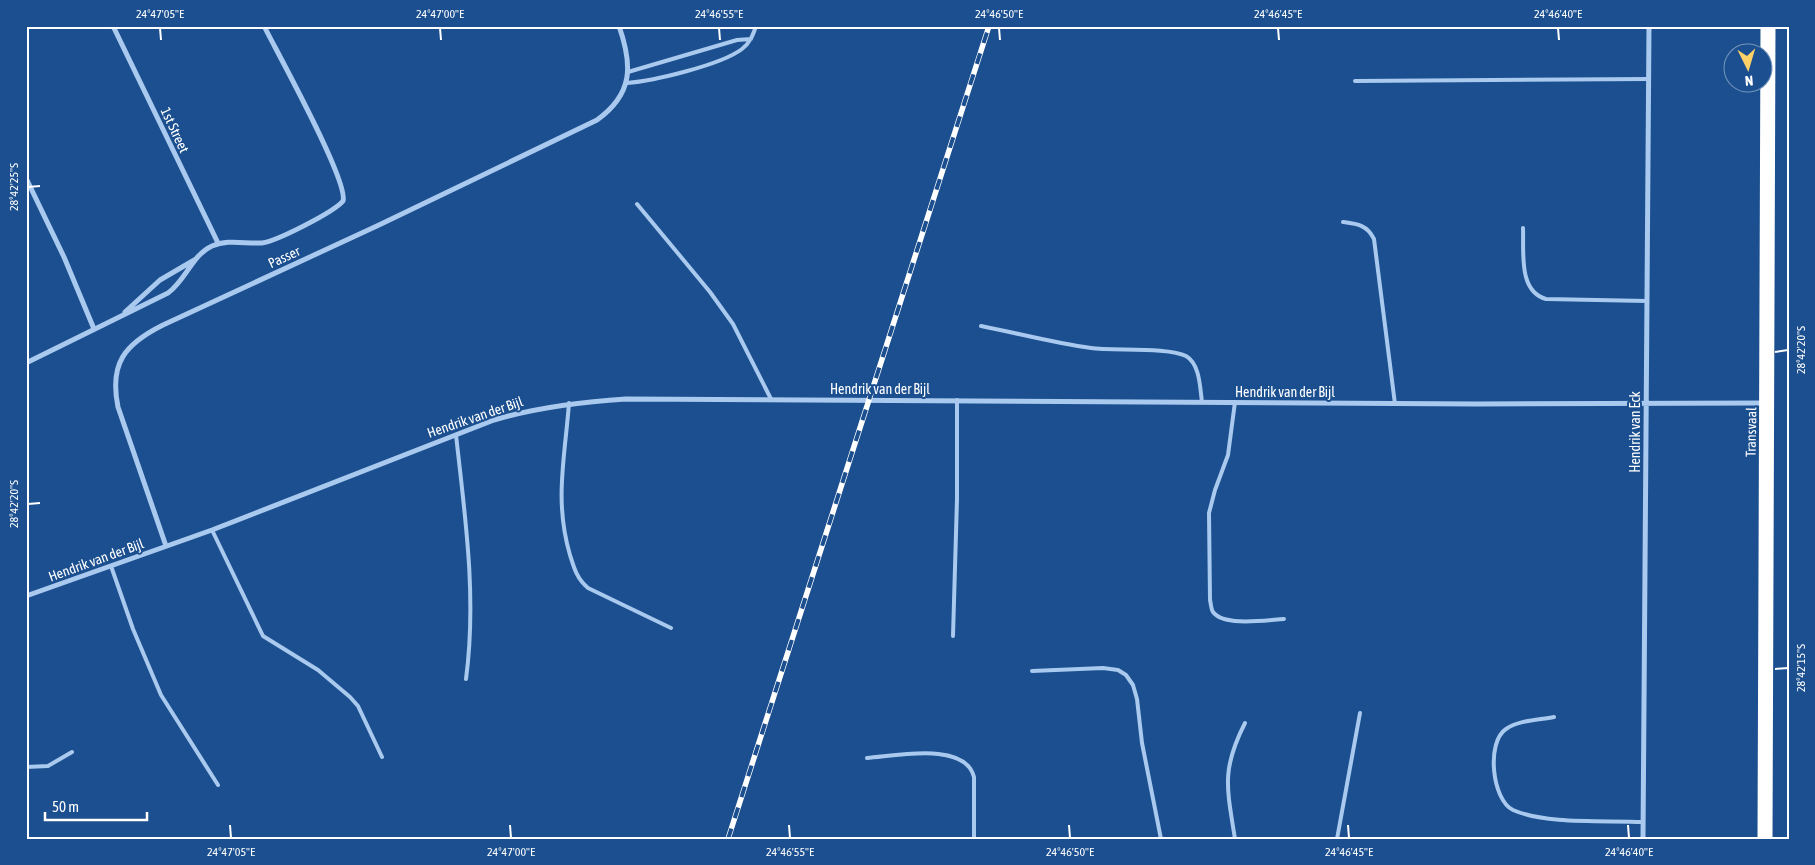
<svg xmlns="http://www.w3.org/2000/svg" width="1815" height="865" viewBox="0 0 1815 865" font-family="'Asap Condensed',sans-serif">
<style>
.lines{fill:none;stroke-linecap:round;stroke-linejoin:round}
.lane{stroke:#a9c9ee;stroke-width:4}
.street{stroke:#a9c9ee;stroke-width:5}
.highway{stroke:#fff;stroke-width:15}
.rail-casing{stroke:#fff;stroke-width:5.5}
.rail{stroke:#1b4f8f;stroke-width:4;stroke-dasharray:11;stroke-linecap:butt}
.ticks{fill:none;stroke:#fff;stroke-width:2}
.labels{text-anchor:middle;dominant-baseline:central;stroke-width:4;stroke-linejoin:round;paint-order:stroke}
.street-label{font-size:14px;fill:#fff;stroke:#1b4f8f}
.neatline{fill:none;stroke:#fff;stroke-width:2}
.ticks-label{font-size:12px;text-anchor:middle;fill:#fff}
</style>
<rect width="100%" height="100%" fill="#1b4f8f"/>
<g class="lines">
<path class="lane" d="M628,72L737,40L751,39
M1355,81L1649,79
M627,83C653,81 721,65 742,49C750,43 753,35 756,26
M637,204L710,292L733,324L771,399
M1343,222C1358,224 1367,225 1374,239L1395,404
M1523,228C1524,252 1518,291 1546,299L1647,301
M981,326C1017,333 1054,343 1091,348C1113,351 1169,347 1186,356C1200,364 1200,388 1202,402
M1235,402L1228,455L1215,490L1209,513L1210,600C1211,604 1211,609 1213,612C1224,627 1267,620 1284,619
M569,403C565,457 554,501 570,555C574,568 577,579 588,588L671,628
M456,435C465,516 477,597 466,679
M212,530L263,636L318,670L350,697L358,706L382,757
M111,566L133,629L161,695L218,785
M953,636L957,499V400
M1032,671L1103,668L1118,670L1126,675L1133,685L1137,699L1142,743L1161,839
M1554,717C1539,720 1519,720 1506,729C1486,742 1492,800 1513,810C1547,825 1606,820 1643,822
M867,758C896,756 965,741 974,777V839
M26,767L48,766L72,752
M1235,839C1227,788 1221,770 1245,723
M1337,839L1360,713"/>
<path class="street" d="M113,26L218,243
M26,178L64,257L94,329
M125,312L160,280L196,259
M26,363L168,293C186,280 192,255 212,246C228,239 245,244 262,243C277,241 334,212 343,201C349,182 277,52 264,26
M166,546L118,407C109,363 125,344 163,325L379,225L597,120C633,94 633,66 619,26
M26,596L212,530L494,420C538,407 580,402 626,399L1477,404L1764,403
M1643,839L1649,26"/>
<path class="highway" d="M1765,839L1768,26"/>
<defs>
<path id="rail" d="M728,839L989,26"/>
</defs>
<use href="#rail" class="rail-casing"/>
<use href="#rail" class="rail"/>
</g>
<path class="ticks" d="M160,28L161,40M440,28L441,40M719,28L720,40M999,28L1000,40M1278,28L1279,40M1558,28L1559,40M28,187L40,186M1775,352L1788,350M28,504L40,503M1775,669L1788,668M230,825L231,838M510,825L511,838M789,825L790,838M1069,825L1070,838M1348,825L1349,838M1628,825L1629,838"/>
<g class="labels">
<g class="street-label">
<text transform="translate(175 130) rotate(65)">1st Street</text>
<text transform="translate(284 257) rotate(-25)">Passer</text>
<text x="880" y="389">Hendrik van der Bijl</text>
<text x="1285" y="392">Hendrik van der Bijl</text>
<text transform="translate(475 417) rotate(-19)">Hendrik van der Bijl</text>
<text transform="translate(1635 432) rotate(-90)">Hendrik van Eck</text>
<text transform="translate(1751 432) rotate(-89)">Transvaal</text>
<text transform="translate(96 560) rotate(-20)">Hendrik van der Bijl</text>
</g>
</g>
<rect width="1815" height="865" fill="none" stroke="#1b4f8f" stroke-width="55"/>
<g transform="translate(1748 68) rotate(175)"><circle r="24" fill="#1b4f8f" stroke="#7695bc"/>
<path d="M0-4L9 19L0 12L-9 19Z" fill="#ffd166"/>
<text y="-8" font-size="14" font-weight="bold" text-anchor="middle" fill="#ffffff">N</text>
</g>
<path d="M45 812v8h102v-8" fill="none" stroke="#ffffff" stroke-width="2.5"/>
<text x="52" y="812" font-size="15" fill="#ffffff" stroke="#1b4f8f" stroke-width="4" paint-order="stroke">50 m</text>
<rect x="28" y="28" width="1760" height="810" class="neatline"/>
<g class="ticks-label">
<text x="160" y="18">24°47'05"E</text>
<text x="440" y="18">24°47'00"E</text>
<text x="719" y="18">24°46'55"E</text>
<text x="999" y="18">24°46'50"E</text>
<text x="1278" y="18">24°46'45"E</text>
<text x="1558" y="18">24°46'40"E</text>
<text transform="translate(14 187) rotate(-90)" y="4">28°42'25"S</text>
<text transform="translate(1801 350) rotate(-90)" y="4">28°42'20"S</text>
<text transform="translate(14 504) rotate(-90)" y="4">28°42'20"S</text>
<text transform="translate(1801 668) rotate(-90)" y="4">28°42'15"S</text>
<text x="231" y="856">24°47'05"E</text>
<text x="511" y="856">24°47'00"E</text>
<text x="790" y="856">24°46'55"E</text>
<text x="1070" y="856">24°46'50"E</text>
<text x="1349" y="856">24°46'45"E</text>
<text x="1629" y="856">24°46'40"E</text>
</g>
</svg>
